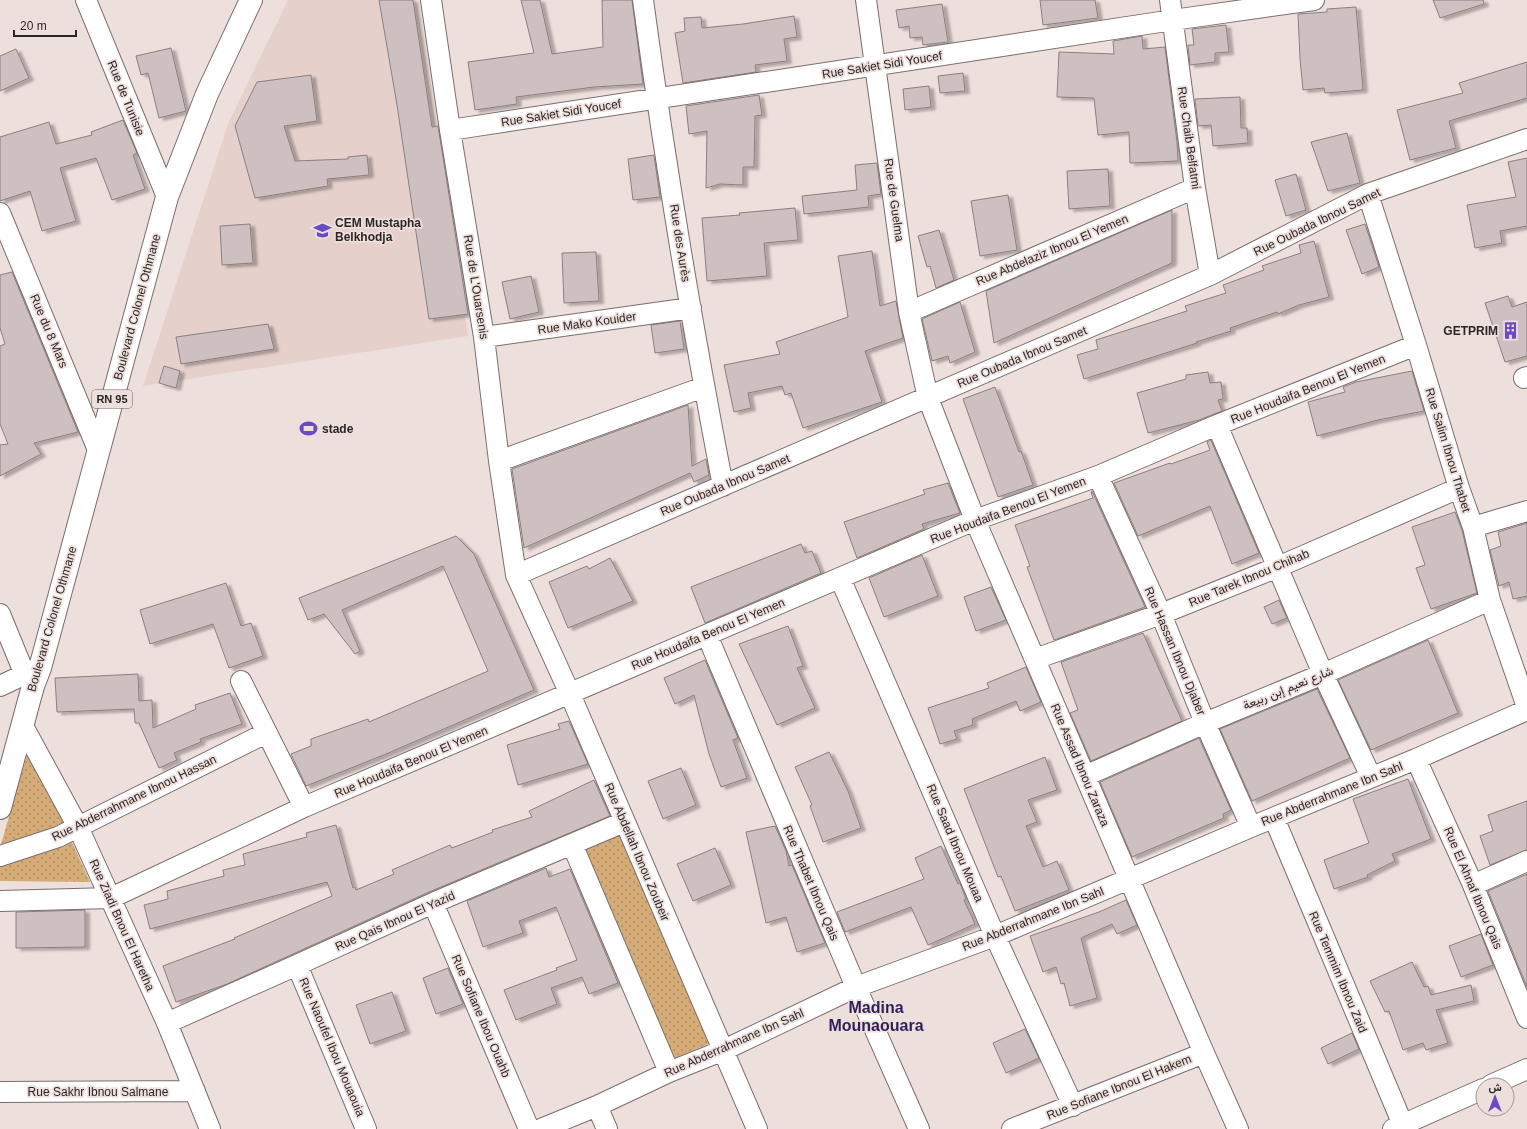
<svg xmlns="http://www.w3.org/2000/svg" width="1527" height="1129" viewBox="0 0 1527 1129" font-family="Arial,Vazirmatn,sans-serif">
<style>
.built{fill:#e5d0cb}
.grass{fill:url(#grass-dots)}
.building{fill:#cec0c1;stroke:#8b7f80;filter:url(#shadow)}
.lines{fill:none;stroke-linecap:round;stroke-linejoin:round}
.street-casing{stroke:#7a6e6c;stroke-width:22}
.primary-casing{stroke:#7a6e6c;stroke-width:24}
.street{stroke:#fff;stroke-width:20}
.primary{stroke:#fff;stroke-width:22}
.labels{text-anchor:middle;dominant-baseline:central;stroke-width:3.5;stroke-linejoin:round;paint-order:stroke}
.shield{fill:#eddfdc;stroke:#655e5c;stroke-width:1}
.shield-label{font-size:11px;font-weight:bold;fill:#2b2625}
.street-label{font-size:12px;fill:#2b2625;stroke:#eddfdc}
.poi-label{font-size:12px;font-weight:bold;fill:#2b2625;stroke:#eddfdc;text-anchor:start}
.district-label{font-size:16px;font-weight:bold;fill:#2e1f59;stroke:#eddfdc}
</style>
<defs>
<pattern id="grass-dots" width="8" height="8" patternUnits="userSpaceOnUse"><rect width="8" height="8" fill="#d5ac77"/><path d="M2 2h.1M6 6h.1" fill="none" stroke="#ad8c61" stroke-width="1.8" stroke-linecap="round"/></pattern>
<filter id="shadow"><feDropShadow dx="4.5" dy="2.5" stdDeviation="1" flood-color="#0004"/></filter>
</defs>
<rect width="100%" height="100%" fill="#eddfdc"/>
<path class="built" d="M288,0H416L468,336L143,386L228,124Z"/>
<path class="grass" d="M29,747L90,882L0,881V848Z
M621,827L713,1042L670,1060L578,846Z"/>
<path class="building" d="M379,0H413L432,127L438,126L468,314L429,319L397,105Z
M521,0H540L552,54L603,47L602,0H632L643,84L594,87L516,97L517,104L475,110L468,62L534,53Z
M1040,0H1095L1098,18L1043,25Z
M1433,0H1483L1484,4L1440,18Z
M942,4L948,42L923,45L922,37L910,38L909,26L899,28L896,10Z
M1356,7L1363,90L1325,93L1324,88L1303,90L1300,59L1298,14L1327,12V9Z
M794,16L797,37L784,39L787,61L755,65L756,72L683,83L675,33L685,31L684,18L701,17L702,28L743,24Z
M1226,25L1229,52L1215,53V62L1190,65L1188,45H1194L1192,29Z
M1142,36L1143,49L1165,47L1177,142L1178,161L1130,163L1129,132L1098,135L1094,98L1057,97L1059,52L1114,54L1113,41Z
M171,48L186,111L159,118L148,73L141,75L136,56Z
M16,49L29,78L0,91V56Z
M1527,62V98L1449,121L1456,148L1410,160L1397,110L1463,93L1459,83Z
M963,73L965,91L940,93L938,76Z
M311,75L317,121L284,126L295,161L348,159V157L367,155L369,175L327,179L328,186L255,198L235,126L257,82Z
M929,86L931,107L905,110L903,89Z
M759,95L762,115L755,116L754,167H743V185L720,184L706,188L707,131L689,134L686,106Z
M1240,97L1241,128H1247L1248,143L1213,146L1211,125L1198,126L1195,99Z
M123,120L137,153L133,155L145,189L112,200L96,158L60,168L76,221L42,231L30,191L0,201V137L49,122L56,144L92,135L91,132Z
M1347,133L1360,183L1328,191L1311,142Z
M654,155L660,197L633,200L628,159Z
M1527,158V226L1500,231L1502,243L1475,248L1467,205L1516,197L1508,162Z
M877,163L881,194L868,196L869,207L804,214L802,196L857,190L855,165Z
M1108,169L1110,206L1069,209L1067,171Z
M1296,174L1306,210L1286,216L1275,180Z
M1008,195L1017,250L980,256L971,201Z
M795,208L798,240L764,243L767,276L707,281L702,218L740,215L739,213Z
M1172,210V263L994,343L986,291Z
M250,224L253,263L222,265L220,226Z
M1365,224L1379,267L1362,274L1346,230Z
M939,230L954,280L936,288L930,266L927,267L918,236Z
M1314,241L1329,297L1299,305L1278,314L1277,312L1230,328L1231,331L1196,342L1197,343L1084,379L1077,355L1098,349L1096,340L1187,311L1185,306L1226,293L1223,285L1264,270L1262,266L1301,253L1299,245Z
M872,251L880,306L896,301L903,338L865,351L882,402L803,428L791,393L785,395L782,386L748,393L751,408L734,412L724,365L780,354L776,342L848,317L838,256Z
M596,252L599,301L564,303L562,253Z
M12,272L78,432L34,443L41,454L0,476V445L8,444L0,424V346L5,344L0,328V275Z
M531,276L539,312L510,319L502,282Z
M1508,296L1512,307L1527,302V356L1505,362L1485,303Z
M960,302L975,352L950,363L948,356L932,361L922,319Z
M680,321L684,349L655,353L651,325Z
M268,324L274,349L181,364L176,337Z
M164,366L180,371L176,388L159,383Z
M1412,371L1424,411L1378,420L1317,436L1308,402L1345,392L1343,387L1356,382Z
M1208,372L1210,383L1221,382L1223,399L1218,400L1222,411L1199,420L1148,433L1137,393L1186,379V375Z
M995,387L1019,452L1021,451L1033,485L998,497L963,399Z
M688,405L692,466L706,459L709,475L694,482L690,473L524,548L512,469Z
M1211,440L1259,553L1232,564L1210,506L1138,536L1114,483L1170,463L1171,464L1210,450L1207,442Z
M948,483L960,513L922,524L924,529L857,558L844,522L925,494L923,490Z
M1092,491L1145,607L1054,640L1027,567L1030,566L1015,525L1093,498L1091,492Z
M1455,512L1462,530L1477,593L1431,609L1416,568L1425,565L1412,527Z
M1527,523V596L1513,599L1509,582L1499,586L1490,550L1501,546L1498,532Z
M456,536L474,554L534,690L386,754L306,786L291,754L311,746V739L368,719L369,722L488,671L443,566L342,610L360,651L355,654L324,614L308,620L299,598Z
M801,544L805,553L812,551L821,573L705,623L691,587Z
M922,555L938,596L884,617L869,578Z
M610,558L633,601L568,628L549,582L587,566L589,569Z
M226,583L241,626L251,623L263,656L229,668L213,624L150,644L140,610Z
M991,587L1006,620L976,631L964,597Z
M1279,600L1287,618L1272,624L1264,607Z
M788,626L803,666L797,668L815,708L777,725L739,644Z
M1143,633L1182,721L1091,761L1070,713L1078,710L1061,662Z
M1428,640L1458,713L1371,750L1338,680Z
M705,660L738,738L733,740L747,778L721,787L709,754L694,695L675,704L664,678Z
M1026,667L1041,702L1020,711L1016,701L972,719L973,725L954,731L957,739L940,744L928,708L989,688L987,683Z
M138,674L139,701L152,700L153,728L196,709L195,705L230,693L242,724L200,739L201,742L174,753L177,760L159,768L139,723H135L134,709L57,712L55,678Z
M1317,689L1350,758L1252,801L1220,729Z
M569,721L588,764L518,785L507,745L560,729L558,724Z
M1199,738L1231,810L1223,814L1224,818L1132,857L1100,782Z
M829,752L848,791L861,828L823,842L810,806L812,805L795,767Z
M1045,757L1057,790L1028,800L1037,822L1026,826L1043,867L1057,861L1069,890L1015,911L1001,876L998,877L964,789Z
M681,768L696,805L663,819L648,781Z
M1408,779L1431,839L1392,854L1395,861L1367,875L1368,877L1334,889L1324,860L1369,843L1353,799Z
M594,780L610,816L429,892L227,984L176,1002L163,966L235,939L234,938L332,896L327,882L150,929L144,905L168,899L167,891L224,876L223,870L245,865L243,854L307,837L306,833L336,825L353,888L355,887L356,890L394,874L392,870L450,845L452,848L493,832L492,830L532,817L529,811Z
M1527,801V850L1490,865L1480,836L1493,831L1488,815Z
M775,826L786,851L789,866L792,865L825,943L797,952L786,917L766,923L746,832Z
M941,846L958,884L960,883L966,899L964,900L975,924L928,945L911,907L845,932L837,912L924,879L915,858Z
M715,848L731,885L693,901L677,864Z
M546,868L549,877L570,869L618,983L589,994L582,977L551,988L557,1004L516,1020L504,990L557,970L556,968L577,960L556,907L519,921L523,933L483,947L467,901Z
M1527,874V987L1488,891Z
M1126,900L1137,925L1117,934L1112,924L1081,938L1097,998L1070,1006L1064,983L1061,984L1056,967L1043,972L1030,936L1099,912Z
M85,910V947L16,948V912Z
M1481,934L1493,965L1461,977L1449,946Z
M1412,962L1424,987L1428,986L1431,995L1471,985L1474,1001L1436,1010L1448,1043L1426,1050L1423,1043L1403,1050L1389,1011L1385,1012L1370,981Z
M448,968L463,1004L436,1014L423,978Z
M392,992L406,1031L370,1044L356,1005Z
M1025,1029L1039,1058L1006,1073L993,1043Z
M1352,1033L1359,1049L1328,1064L1321,1048Z"/>
<g class="lines">
<defs>
<path id="street" d="M86,0L167,197
M431,0L450,130L484,337L499,461L516,575L570,694L757,1129
M643,0C665,163 692,325 723,486
M866,0L909,312L928,398L975,520L1204,1053L1238,1129
M1170,0L1195,188L1210,275
M450,130L1173,20L1314,0
M1368,194L1416,345L1459,488L1473,527L1490,600L1527,707
M0,213L98,450
M909,312L1195,188
M484,337L691,308
M1524,378L1527,377
M1217,425L1323,674L1371,777
M499,461L704,387
M1098,476L1161,614L1205,723L1251,827
M1473,527L1527,511
M516,575L1210,275L1368,194L1527,139
M840,578L995,936L1073,1106
M0,614L25,675
M707,635L856,987L919,1129
M1035,659L1161,614L1278,567L1459,488
M241,681L304,807
M0,686L36,669
M23,726L78,827L167,1023L210,1129
M1416,759L1473,885L1527,1018
M1085,776L1205,723L1323,674L1490,600
M1274,818L1403,1125
M572,844L669,1072
M0,856L58,837L266,733
M1473,885L1527,861
M0,901L111,898L304,807L975,520L1098,476L1217,425L1416,345
M433,903L529,1129
M297,965L366,1129
M167,1023L297,965L433,903L624,822
M1491,1085L1527,1069
M0,1092L195,1091
M597,1106L607,1129
M541,1129L597,1106L669,1072L724,1050L856,987L995,936L1251,827L1416,759L1527,710
M1012,1129L1204,1053
M1393,1129L1483,1089"/>
<path id="primary" d="M0,808L33,686L40,668L167,197L207,94L251,0"/>
</defs>
<use href="#street" class="street-casing"/>
<use href="#primary" class="primary-casing"/>
<use href="#street" class="street"/>
<use href="#primary" class="primary"/>
</g>
<defs>
<symbol id="school-bare" viewBox="-9 -9 18 18"><path d="M0-5L7-2L0 1L-7-2ZM-4 1L0 2.5L4 1V4Q0 6-4 4Z" fill="#6b4bc4" stroke="#eddfdc" stroke-width="2.5" paint-order="stroke"/></symbol>
<symbol id="building-bare" viewBox="-9 -9 18 18"><path d="M-4-6H4V6H1V3H-1V6H-4ZM-2.5-4.3h1.7v1.8h-1.7ZM.8-4.3h1.7v1.8H.8ZM-2.5-1h1.7V.8h-1.7ZM.8-1h1.7V.8H.8Z" fill="#6b4bc4" stroke="#eddfdc" stroke-width="2.5" paint-order="stroke"/></symbol>
<symbol id="stadium-bare" viewBox="-9 -9 18 18"><path d="M0-5a6.5 5 0 1 0 0 10a6.5 5 0 1 0 0-10ZM-3.5-1.8h7v3.6h-7Z" fill="#6b4bc4" stroke="#eddfdc" stroke-width="2.5" paint-order="stroke"/></symbol>
</defs>
<g fill-rule="evenodd">
<use href="#school-bare" x="310" y="218" width="25" height="25"/>
<use href="#building-bare" x="1498" y="318" width="25" height="25"/>
<use href="#stadium-bare" x="296" y="416" width="25" height="25"/>
</g>
<g class="labels">
<rect class="shield" x="92" y="390" width="40" height="18" rx="3"/>
<g class="shield-label">
<text x="112" y="399">RN 95</text>
</g>
<g class="street-label">
<text transform="translate(882 65) rotate(-9)">Rue Sakiet Sidi Youcef</text>
<text transform="translate(126 98) rotate(68)">Rue de Tunisie</text>
<text transform="translate(561 113) rotate(-9)">Rue Sakiet Sidi Youcef</text>
<text transform="translate(1189 138) rotate(82)">Rue Chaib Belfatmi</text>
<text transform="translate(894 200) rotate(82)">Rue de Guelma</text>
<text transform="translate(1317 222) rotate(-26)">Rue Oubada Ibnou Samet</text>
<text transform="translate(680 243) rotate(81)">Rue des Aurès</text>
<text transform="translate(1052 250) rotate(-23)">Rue Abdelaziz Ibnou El Yemen</text>
<text transform="translate(476 287) rotate(81)">Rue de L'Ouarsenis</text>
<text transform="translate(137 307) rotate(-75)">Boulevard Colonel Othmane</text>
<text transform="translate(587 323) rotate(-8)">Rue Mako Kouider</text>
<text transform="translate(49 331) rotate(67)">Rue du 8 Mars</text>
<text transform="translate(1022 357) rotate(-23)">Rue Oubada Ibnou Samet</text>
<text transform="translate(1308 389) rotate(-22)">Rue Houdaifa Benou El Yemen</text>
<text transform="translate(1448 450) rotate(73)">Rue Salim Ibnou Thabet</text>
<text transform="translate(725 485) rotate(-23)">Rue Oubada Ibnou Samet</text>
<text transform="translate(1008 510) rotate(-21)">Rue Houdaifa Benou El Yemen</text>
<text transform="translate(1249 578) rotate(-23)">Rue Tarek Ibnou Chihab</text>
<text transform="translate(52 619) rotate(-74)">Boulevard Colonel Othmane</text>
<text transform="translate(708 634) rotate(-23)">Rue Houdaifa Benou El Yemen</text>
<text transform="translate(1175 651) rotate(67)">Rue Hassan Ibnou Djaber</text>
<text transform="translate(1288 688) rotate(-22)">شارع نعيم إبن ربيعة</text>
<text transform="translate(411 762) rotate(-23)">Rue Houdaifa Benou El Yemen</text>
<text transform="translate(1080 765) rotate(67)">Rue Assad Ibnou Zaraza</text>
<text transform="translate(1332 794) rotate(-22)">Rue Abderrahmane Ibn Sahl</text>
<text transform="translate(134 798) rotate(-26)">Rue Abderrahmane Ibnou Hassan</text>
<text transform="translate(955 843) rotate(67)">Rue Saad Ibnou Mouaa</text>
<text transform="translate(637 852) rotate(67)">Rue Abdellah Ibnou Zoubeir</text>
<text transform="translate(811 883) rotate(67)">Rue Thabet Ibnou Qais</text>
<text transform="translate(1473 888) rotate(67)">Rue El Ahnaf Ibnou Qais</text>
<text transform="translate(1033 919) rotate(-22)">Rue Abderrahmane Ibn Sahl</text>
<text transform="translate(395 921) rotate(-24)">Rue Qais Ibnou El Yazid</text>
<text transform="translate(122 925) rotate(66)">Rue Ziadi Bnou El Haretha</text>
<text transform="translate(1338 972) rotate(67)">Rue Temmim Ibnou Zaid</text>
<text transform="translate(481 1016) rotate(67)">Rue Sofiane Ibou Ouahb</text>
<text transform="translate(734 1043) rotate(-24)">Rue Abderrahmane Ibn Sahl</text>
<text transform="translate(332 1047) rotate(67)">Rue Naoufel Ibou Mouaouia</text>
<text transform="translate(1119 1087) rotate(-22)">Rue Sofiane Ibnou El Hakem</text>
<text x="98" y="1092">Rue Sakhr Ibnou Salmane</text>
</g>
<g class="poi-label">
<text x="335" y="223">CEM Mustapha<tspan x="335" dy="14">Belkhodja</tspan></text>
<text x="1498" y="331" text-anchor="end">GETPRIM</text>
<text x="322" y="429">stade</text>
</g>
<g class="district-label">
<text x="876" y="1007">Madina<tspan x="876" dy="18">Mounaouara</tspan></text>
</g>
</g>
<g transform="translate(1495 1097)"><circle r="19" fill="#eddfdc" stroke="#9f9593"/>
<path d="M0-3L7 15L0 10L-7 15Z" fill="#6b4bc4"/>
<text y="-6" font-size="11" font-weight="bold" text-anchor="middle" fill="#2b2625">ش</text>
</g>
<path d="M14 30v6h62v-6" fill="none" stroke="#2b2625" stroke-width="2"/>
<text x="20" y="30" font-size="12" fill="#2b2625" stroke="#eddfdc" stroke-width="3" paint-order="stroke">20 m</text>
</svg>
